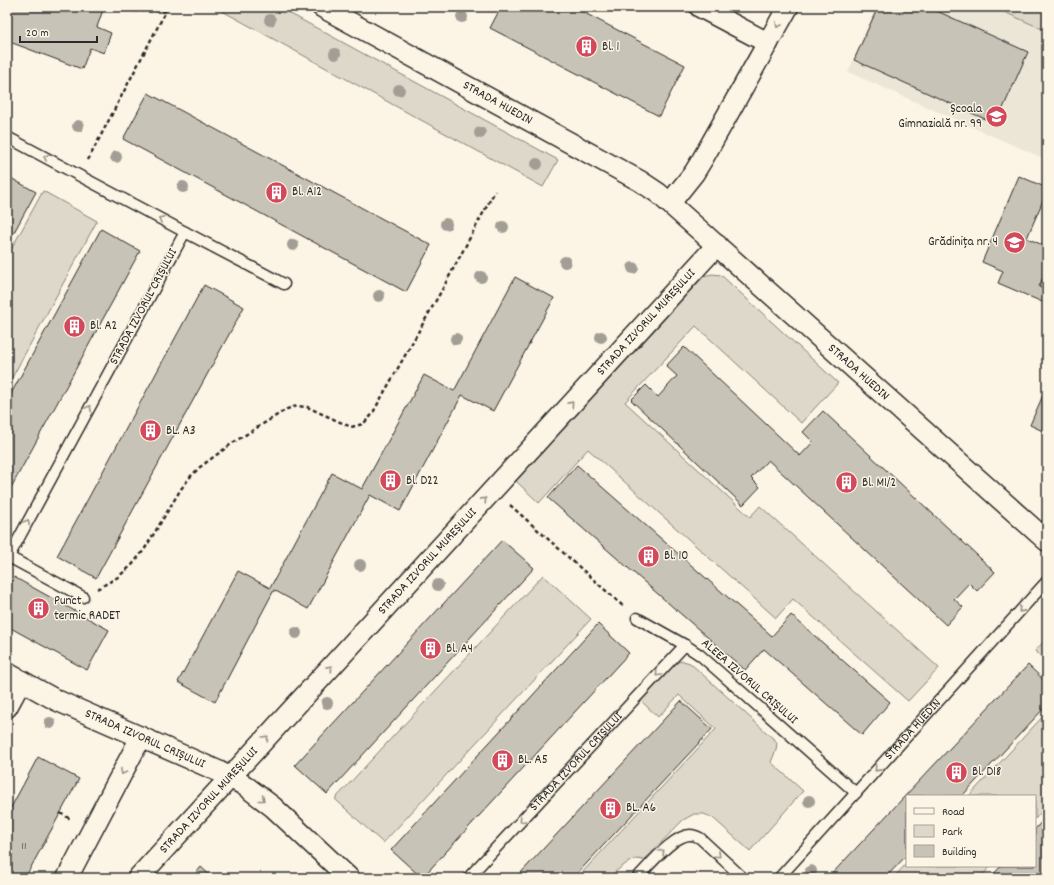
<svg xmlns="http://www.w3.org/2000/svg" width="1054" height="885" viewBox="0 0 1054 885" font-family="Dekko,sans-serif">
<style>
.built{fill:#ece6d7}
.green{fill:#ded8ca;stroke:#84827a}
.building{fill:#c8c3b7;stroke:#2b2b2b}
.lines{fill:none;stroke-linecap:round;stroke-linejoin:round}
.service-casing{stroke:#2b2b2b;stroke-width:13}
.minor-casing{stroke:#2b2b2b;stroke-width:23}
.path{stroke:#2b2b2b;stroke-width:2.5;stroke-dasharray:4 3;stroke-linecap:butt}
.service{stroke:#fcf5e5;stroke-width:10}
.minor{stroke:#fcf5e5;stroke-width:20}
.tree{fill:#a29e95}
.oneway{stroke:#949088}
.labels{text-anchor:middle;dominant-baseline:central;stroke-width:3;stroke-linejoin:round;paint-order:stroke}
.number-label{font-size:11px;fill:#52514e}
.poi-label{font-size:13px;fill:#2b2b2b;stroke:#fcf5e5;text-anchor:start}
.street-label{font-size:13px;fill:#2b2b2b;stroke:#fcf5e5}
</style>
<rect width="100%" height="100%" fill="#fcf5e5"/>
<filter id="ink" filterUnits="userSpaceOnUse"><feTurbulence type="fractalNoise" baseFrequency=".025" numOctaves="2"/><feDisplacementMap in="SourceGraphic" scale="8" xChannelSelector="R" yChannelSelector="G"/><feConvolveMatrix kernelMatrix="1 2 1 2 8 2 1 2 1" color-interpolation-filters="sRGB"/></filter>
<g filter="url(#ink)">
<path class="built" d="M876,7H1047V160L848,72Z"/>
<path class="green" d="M215,7H278L558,160L543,187Z
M993,7H1047V31Z
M43,191L97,221L7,387V257Z
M712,274L721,275L838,383L801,423L696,326L625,402L750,517L760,506L939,668L908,701L793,599L776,618L588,449L539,503L516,481L704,276Z
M543,575L591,619L383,843L335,799Z
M1047,638V662L1035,651Z
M683,661L690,663L777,742L776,750L771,762L803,791L750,851L713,818L704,814H694L683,820L644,860L636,859L627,863L607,878H577L716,729L679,695L658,717L641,701L677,662Z
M1047,712V806L1035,819V796H969Z
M907,863V866H991L980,878H893Z"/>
<path class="building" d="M7,7H104L97,27L111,33L104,53L90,48L82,69L7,41Z
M501,7H573L685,65L659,116L490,28Z
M878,7H928L1028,52L996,124L854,60Z
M148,93L431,245L406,292L123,139Z
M7,176L36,192L7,245Z
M1019,176L1047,188V191L1027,238L1047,247V304L998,283L1003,271L982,262Z
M101,229L140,251L7,495V401Z
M1045,272L1047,273V290L1039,287Z
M515,277L554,298L493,411L462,395L400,511L370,495L308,609L274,590L215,702L178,682L238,571L270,588L332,473L362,489L424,375L454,391Z
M204,285L244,307L96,578L57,556Z
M684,347L800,456L813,442L803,432L823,411L995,572L977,591L969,583L954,599L963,607L946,625L768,460L751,478L760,487L743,505L631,400L646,385L658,397L677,376L666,366Z
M1047,386V433L1030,425Z
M577,465L772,636L791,615L890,702L862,735L764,649L745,670L548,498Z
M502,540L534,568L327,794L295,765Z
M14,577L109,630L87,670L7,626V590Z
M598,624L629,653L422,878L391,850Z
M1028,665L1047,683V705L962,796H907V855L885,878H828Z
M681,701L712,729L573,878H516Z
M38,757L79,779L25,878H7V815Z
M1047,816L1046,878H990L1001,866H1035V829Z
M201,867L213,878H192Z"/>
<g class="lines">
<defs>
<g id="service">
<path d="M7,137L185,232L7,560"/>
<path d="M185,232L284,284"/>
<path d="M9,557L83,597"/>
<path d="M637,618L685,645L700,655L856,793"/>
<path id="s1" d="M468,878L685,645"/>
<path d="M637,878C649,866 674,834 691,835C694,835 698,837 700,838L743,878"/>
<path id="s2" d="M779,878L1047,581"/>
</g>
<g id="minor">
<path id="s3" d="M322,7L640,181L658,193L1047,541"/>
<path d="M700,7L768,43"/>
<path d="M670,203L694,173L702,160L788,7"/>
<path id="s4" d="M7,673L56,700L218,771L244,785L273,807L349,878"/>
<path d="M7,707L21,681"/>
<path d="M67,878L141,737"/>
<path id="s5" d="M138,878L717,245"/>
</g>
</defs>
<use href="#service" class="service-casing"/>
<use href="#minor" class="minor-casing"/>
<path class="path" d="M88,160L166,11H134L125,7
M510,505L624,607
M97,589L118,577L132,565L144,550L181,489L191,476L200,467L234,442L287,409L297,406L307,407L351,427L363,424L371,416L443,288L495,191
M60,813L72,820"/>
<use href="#service" class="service"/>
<use href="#minor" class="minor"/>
</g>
<g class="tree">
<circle cx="462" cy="17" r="6"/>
<circle cx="270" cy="20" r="6"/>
<circle cx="335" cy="54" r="6"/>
<circle cx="399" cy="90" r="6"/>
<circle cx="78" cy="126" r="6"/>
<circle cx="480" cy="133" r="6"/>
<circle cx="116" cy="157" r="6"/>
<circle cx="537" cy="164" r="6"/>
<circle cx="183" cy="187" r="6"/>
<circle cx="446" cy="224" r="6"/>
<circle cx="503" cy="227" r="6"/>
<circle cx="293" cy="245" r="6"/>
<circle cx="565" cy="262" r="6"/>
<circle cx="633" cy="268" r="6"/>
<circle cx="481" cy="277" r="6"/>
<circle cx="379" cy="296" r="6"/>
<circle cx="601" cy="337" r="6"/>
<circle cx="456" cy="339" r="6"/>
<circle cx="360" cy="565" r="6"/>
<circle cx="438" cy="585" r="6"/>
<circle cx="296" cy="633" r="6"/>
<circle cx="327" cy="703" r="6"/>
<circle cx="50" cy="723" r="6"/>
<circle cx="809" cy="801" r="6"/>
<circle cx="811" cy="871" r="6"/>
</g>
<defs><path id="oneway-chevron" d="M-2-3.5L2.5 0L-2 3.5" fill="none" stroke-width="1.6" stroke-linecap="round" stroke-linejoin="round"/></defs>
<g class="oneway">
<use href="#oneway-chevron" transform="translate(778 25) rotate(119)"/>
<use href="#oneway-chevron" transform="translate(46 157) rotate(-152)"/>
<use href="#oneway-chevron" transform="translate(161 219) rotate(-152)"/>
<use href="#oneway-chevron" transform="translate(571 404) rotate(-48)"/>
<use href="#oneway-chevron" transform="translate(89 408) rotate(-62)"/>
<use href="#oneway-chevron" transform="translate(484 500) rotate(-48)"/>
<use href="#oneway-chevron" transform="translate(27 522) rotate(-62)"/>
<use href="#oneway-chevron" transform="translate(1021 610) rotate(132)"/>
<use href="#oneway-chevron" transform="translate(330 668) rotate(-48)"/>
<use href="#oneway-chevron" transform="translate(658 674) rotate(133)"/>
<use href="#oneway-chevron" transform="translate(266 738) rotate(-47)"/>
<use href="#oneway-chevron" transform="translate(877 769) rotate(132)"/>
<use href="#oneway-chevron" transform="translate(123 772) rotate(118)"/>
<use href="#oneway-chevron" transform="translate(262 799) rotate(38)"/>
<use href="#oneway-chevron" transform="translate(522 820) rotate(133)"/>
<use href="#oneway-chevron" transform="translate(662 852) rotate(-46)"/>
<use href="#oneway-chevron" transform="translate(718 855) rotate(43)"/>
</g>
</g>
<defs>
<symbol id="building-disc" viewBox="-11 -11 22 22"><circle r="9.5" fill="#d1495b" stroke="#fcf5e5"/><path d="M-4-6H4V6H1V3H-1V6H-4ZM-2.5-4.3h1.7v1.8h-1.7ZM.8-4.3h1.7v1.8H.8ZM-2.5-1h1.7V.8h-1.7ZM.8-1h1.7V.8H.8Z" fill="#fff"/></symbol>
<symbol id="school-disc" viewBox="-11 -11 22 22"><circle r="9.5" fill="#d1495b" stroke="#fcf5e5"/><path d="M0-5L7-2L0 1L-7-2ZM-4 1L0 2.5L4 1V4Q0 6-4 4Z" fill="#fff"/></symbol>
</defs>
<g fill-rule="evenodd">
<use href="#building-disc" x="574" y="34" width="25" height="25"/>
<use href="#school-disc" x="984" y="104" width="25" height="25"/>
<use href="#building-disc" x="264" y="180" width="25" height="25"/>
<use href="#school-disc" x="1002" y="230" width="25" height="25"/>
<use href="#building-disc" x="62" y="314" width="25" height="25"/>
<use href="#building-disc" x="138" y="418" width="25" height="25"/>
<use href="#building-disc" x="378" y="468" width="25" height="25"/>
<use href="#building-disc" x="834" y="470" width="25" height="25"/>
<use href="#building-disc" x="636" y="544" width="25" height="25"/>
<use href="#building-disc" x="26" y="596" width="25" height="25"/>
<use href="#building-disc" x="418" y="636" width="25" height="25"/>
<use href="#building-disc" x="490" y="748" width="25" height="25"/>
<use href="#building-disc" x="944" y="760" width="25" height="25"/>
<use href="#building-disc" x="598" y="796" width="25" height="25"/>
</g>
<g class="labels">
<g class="number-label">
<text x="24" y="847">11</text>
</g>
<g class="poi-label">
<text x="602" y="47">Bl. 1</text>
<text x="982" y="109" text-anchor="end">Școala<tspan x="982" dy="15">Gimnazială nr. 99</tspan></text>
<text x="292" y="192">Bl. A12</text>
<text x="998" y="242" text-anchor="end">Grădinița nr. 4</text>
<text x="90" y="326">Bl. A2</text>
<text x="166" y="431">BL. A3</text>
<text x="406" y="481">Bl. D22</text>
<text x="862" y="483">Bl. M1/2</text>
<text x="664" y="556">Bl. 10</text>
<text x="54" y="601">Punct<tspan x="54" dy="15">termic RADET</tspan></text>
<text x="446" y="649">Bl. A4</text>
<text x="518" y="760">BL. A5</text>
<text x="972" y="772">Bl. D18</text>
<text x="626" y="808">BL. A6</text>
</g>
<g class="street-label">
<text stroke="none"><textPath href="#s3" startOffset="200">STRADA HUEDIN</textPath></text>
<text transform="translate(144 307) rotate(-62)">STRADA IZVORUL CRIȘULUI</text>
<text stroke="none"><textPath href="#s5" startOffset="753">STRADA IZVORUL MUREȘULUI</textPath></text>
<text stroke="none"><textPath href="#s3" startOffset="653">STRADA HUEDIN</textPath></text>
<text stroke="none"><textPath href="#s5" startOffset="429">STRADA IZVORUL MUREȘULUI</textPath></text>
<text transform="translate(749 682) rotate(41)">ALEEA IZVORUL CRIȘULUI</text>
<text stroke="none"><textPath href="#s2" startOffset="200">STRADA HUEDIN</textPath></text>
<text stroke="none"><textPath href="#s4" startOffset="153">STRADA IZVORUL CRIȘULUI</textPath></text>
<text stroke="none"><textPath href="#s1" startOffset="159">STRADA IZVORUL CRIȘULUI</textPath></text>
<text stroke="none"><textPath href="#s5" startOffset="105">STRADA IZVORUL MUREȘULUI</textPath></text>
</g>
</g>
<rect width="1054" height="885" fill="none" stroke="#fcf5e5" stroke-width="24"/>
<rect x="12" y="12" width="1030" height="861" fill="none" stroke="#2b2b2b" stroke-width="1.5" filter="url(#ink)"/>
<rect x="906" y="795" width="130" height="72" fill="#fcf5e5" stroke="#a8a49b"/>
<rect x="914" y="808" width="20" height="6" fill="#fcf5e5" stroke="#a8a49b"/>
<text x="942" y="815" font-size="12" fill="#2b2b2b">Road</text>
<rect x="914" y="825" width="20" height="12" fill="#ded8ca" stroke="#a8a49b"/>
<text x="942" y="835" font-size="12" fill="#2b2b2b">Park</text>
<rect x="914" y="845" width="20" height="12" fill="#c8c3b7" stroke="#a8a49b"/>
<text x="942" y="855" font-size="12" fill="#2b2b2b">Building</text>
<path d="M20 36v6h77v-6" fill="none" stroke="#2b2b2b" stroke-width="2"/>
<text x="26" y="36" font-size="12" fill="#2b2b2b" stroke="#fcf5e5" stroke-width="3" paint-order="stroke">20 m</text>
</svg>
